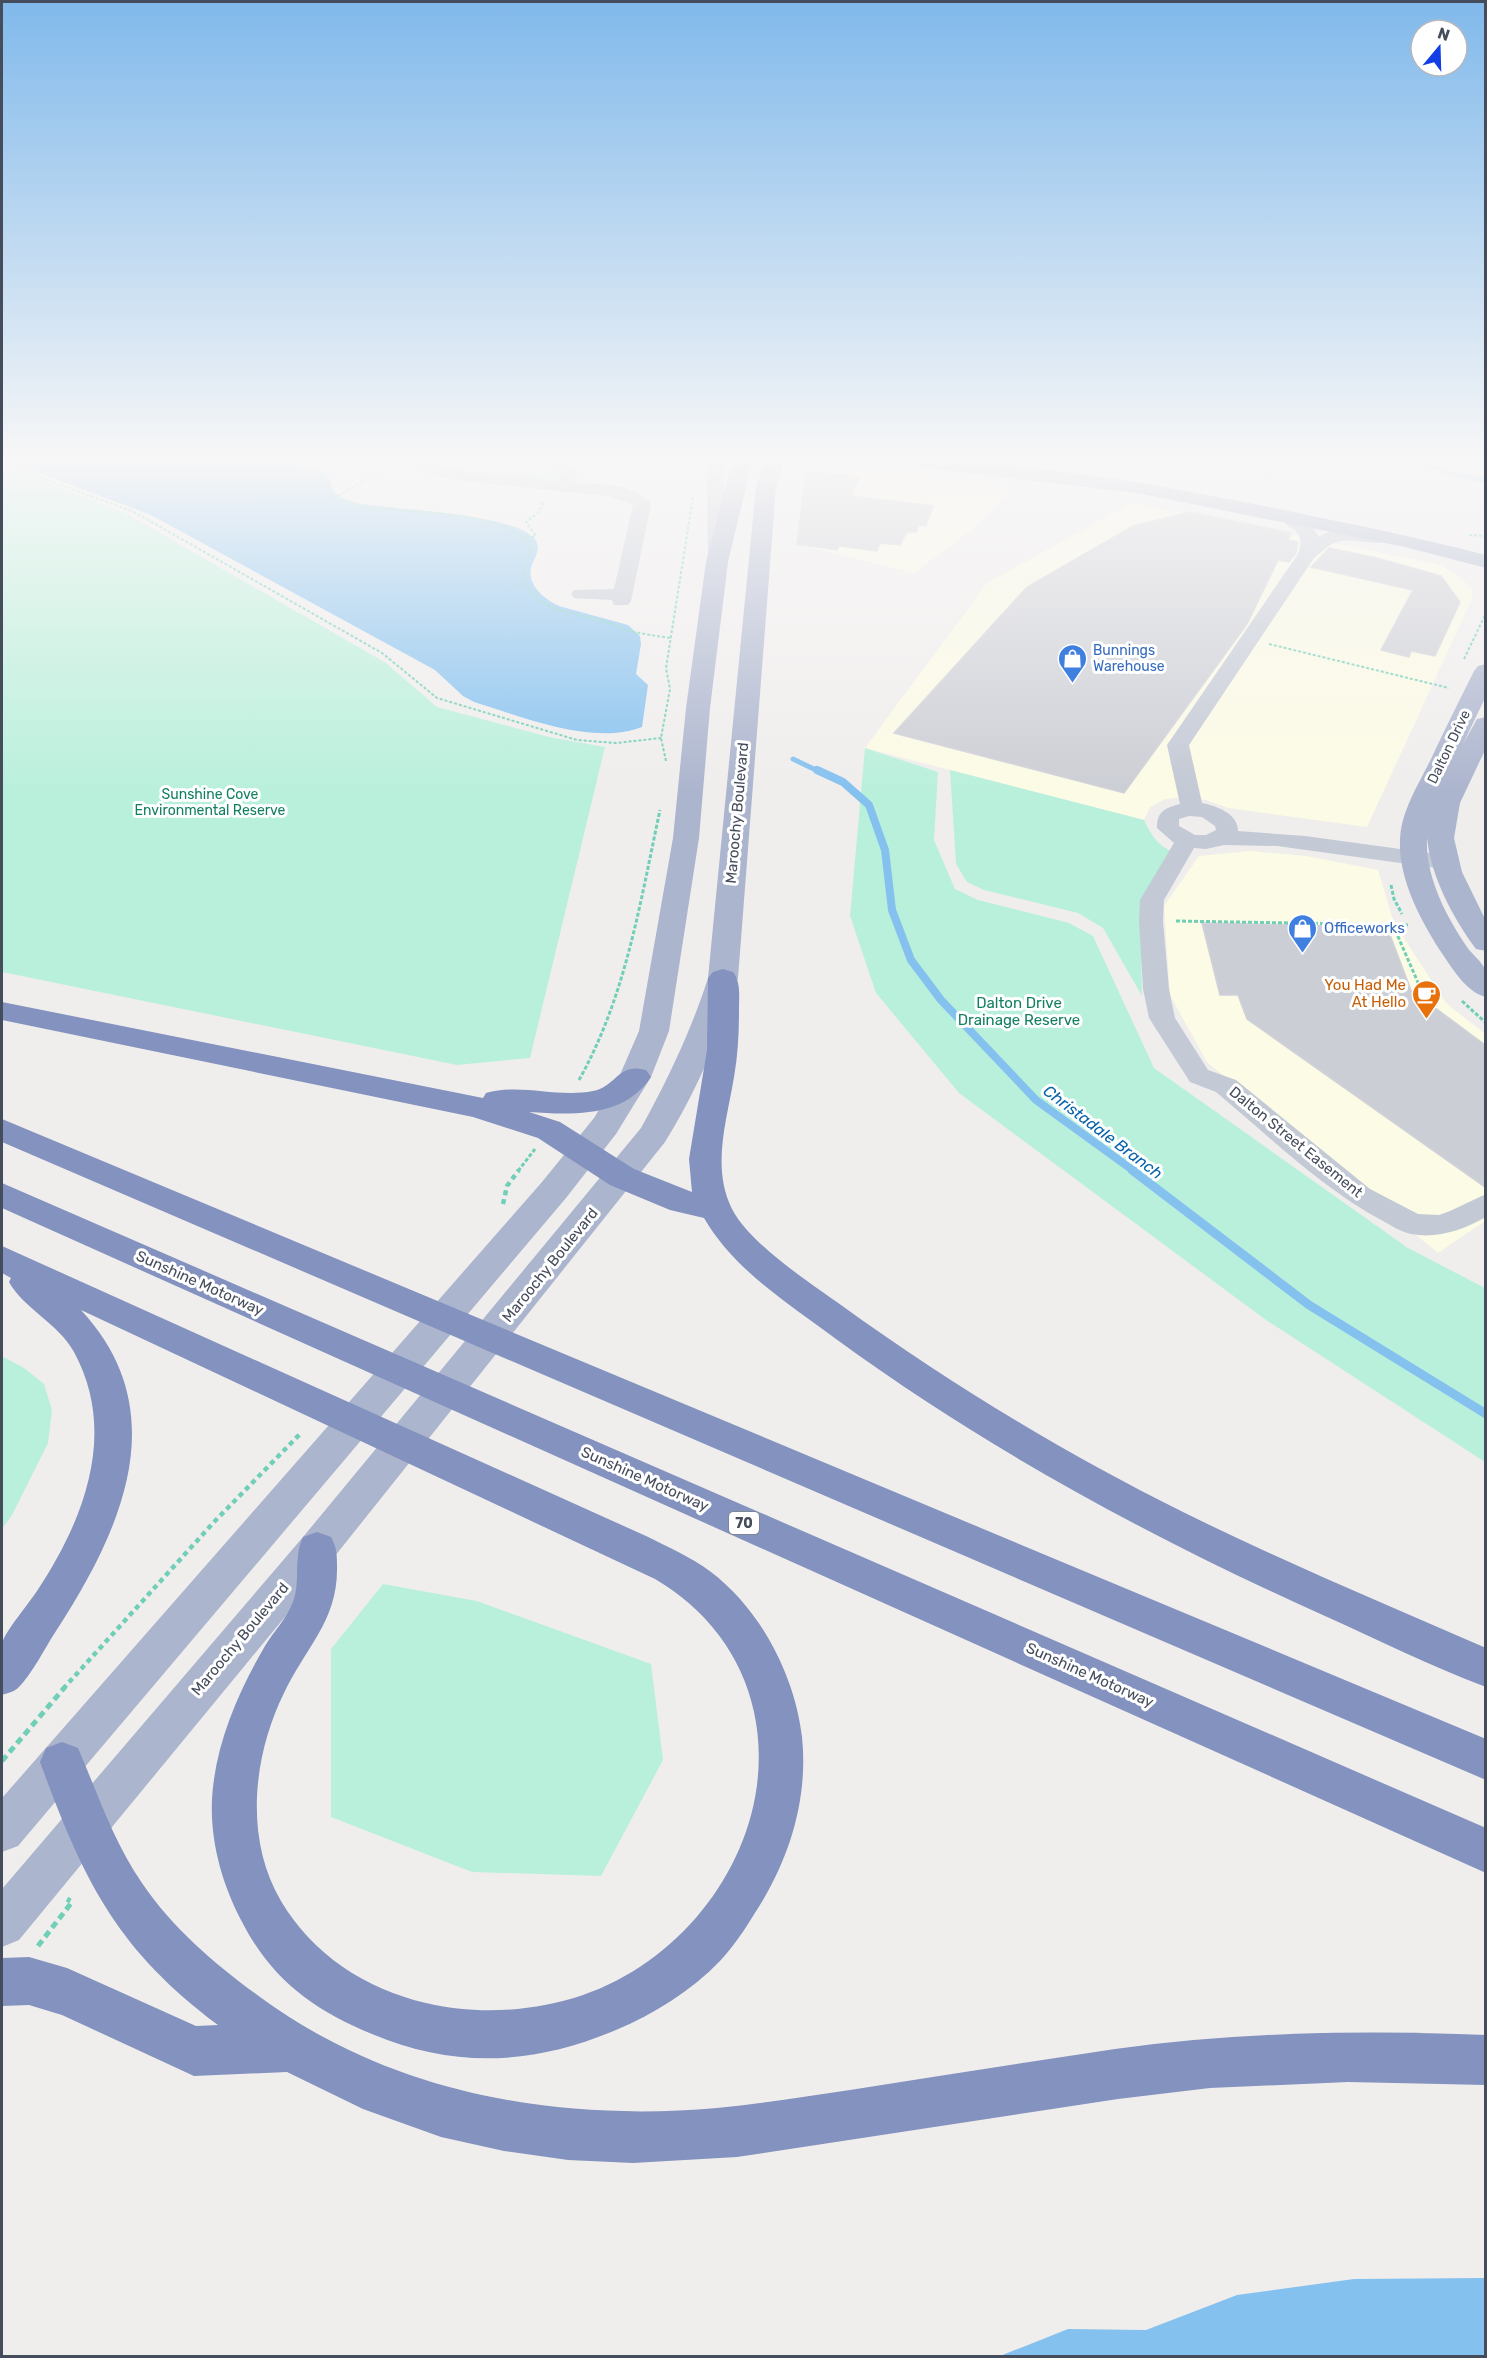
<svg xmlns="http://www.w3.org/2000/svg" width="1487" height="2358" viewBox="0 0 1487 2358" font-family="Rubik,sans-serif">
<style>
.commercial{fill:#fcfbe5}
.green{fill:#b9f0db}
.water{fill:#85c1ef}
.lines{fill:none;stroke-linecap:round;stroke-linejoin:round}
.stream-far2{stroke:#85c1ef;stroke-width:5}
.stream-far1{stroke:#85c1ef;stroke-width:8}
.stream{stroke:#85c1ef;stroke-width:9}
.building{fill:#ccced5;stroke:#d1d2d9;stroke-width:1.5}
.path-far3{stroke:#70cfb6;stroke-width:2;stroke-dasharray:3 2;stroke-linecap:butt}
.path-far2{stroke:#70cfb6;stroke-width:3;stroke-dasharray:4 2;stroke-linecap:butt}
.path-far1{stroke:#70cfb6;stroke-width:4.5;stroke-dasharray:5 4;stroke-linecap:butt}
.path{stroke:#70cfb6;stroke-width:5;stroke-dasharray:7 4.5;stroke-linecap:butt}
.minor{fill:#c3c9d5;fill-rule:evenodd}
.major{fill:#acb5ce;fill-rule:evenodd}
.highway{fill:#8392be;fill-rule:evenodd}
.labels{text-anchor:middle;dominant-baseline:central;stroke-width:6;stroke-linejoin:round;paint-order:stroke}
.far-shop-label{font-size:14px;fill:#366cbe;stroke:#fff;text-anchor:start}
.far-street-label{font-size:14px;fill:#454c5b;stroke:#fff}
.far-park-label{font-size:14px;fill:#137f61;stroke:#fff}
.shield{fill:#fff;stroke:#7d828c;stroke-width:1.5}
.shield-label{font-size:14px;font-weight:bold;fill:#454c5b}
.street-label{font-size:15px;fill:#454c5b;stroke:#fff}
.shop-label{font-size:15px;fill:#366cbe;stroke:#fff;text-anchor:start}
.food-label{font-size:15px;fill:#c56008;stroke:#fff;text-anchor:end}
.park-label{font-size:15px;fill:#137f61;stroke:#fff}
.water-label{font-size:16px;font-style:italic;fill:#0764ac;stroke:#fff}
</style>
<rect width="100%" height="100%" fill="#f0eeed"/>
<path class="commercial" d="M830,465L1015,487L970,531L914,573L797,544L806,471Z
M1132,503L1437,564L1453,572L1473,589L1472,599L1367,827L1228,808L1206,800L1184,797L1165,799L1150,807L1144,820L865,748L987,583Z
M1250,851L1306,856L1378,870L1394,923L1446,1003L1485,1034V1221L1438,1253L1207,1062L1170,995L1164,906L1199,856Z"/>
<path class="green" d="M433,462C461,462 537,457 559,470V478L542,481L539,479C503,474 466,477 433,462Z
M2,464L127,514L386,663L437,707L549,737L605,747L530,1058L457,1065L2,972Z
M865,748L938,772L934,840L955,889L978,900L1069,923L1093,936L1154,1068L1408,1248L1485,1288V1462L1266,1320L959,1093L876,993L850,916Z
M950,770L1144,820C1151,835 1157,845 1173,852L1140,904L1142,996L1103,928L1078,913L984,890L967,882L956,864Z
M2,1356L24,1368L44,1384L52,1410L48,1443L12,1515L2,1529Z
M383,1584L477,1601L651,1664L663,1760L601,1876L472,1872L331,1817V1649Z"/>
<path class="water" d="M10,462L292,464L324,473L330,479L333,491L340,497L357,503C391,510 520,513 536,541C541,551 533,559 531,568C527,585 545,600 559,606L628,625L640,636L641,644L636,674L648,685L642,727C593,746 523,717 474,702L463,696L435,670L151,515Z
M1485,2278V2356H1000L1068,2329L1146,2330L1237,2295L1354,2279Z"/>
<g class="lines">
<path class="stream-far2" d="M1422,462L1452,474L1486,480
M793,759L820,772"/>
<path class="stream-far1" d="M817,770L843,782L869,805L885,850L892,910L911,960L941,1000L1036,1100L1134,1171"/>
<path class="stream" d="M1132,1170L1309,1305L1486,1414"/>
</g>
<path class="building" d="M806,471L859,477L851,496L933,506L926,526L919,525L916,532H907L900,545L880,543L877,551L839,546L837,550L797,544Z
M1190,512L1291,533L1288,540L1298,542L1296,553L1289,562L1278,560L1247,624L1124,793L894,733L1027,587L1133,526Z
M1329,548L1377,558L1441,576L1460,602L1435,656L1411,651L1409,657L1381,650L1413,590L1311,567Z
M1202,923L1387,927L1417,1006L1434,1007L1485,1045V1187L1247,1019L1238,995H1220Z"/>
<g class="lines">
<path class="path-far3" d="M229,462C252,464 299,461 317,473C333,484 324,496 348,504C405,517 482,504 530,542C531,557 521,567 526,581C537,613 578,613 604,621C613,624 621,629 630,631C643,634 657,636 671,638
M2,463L134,512L382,653L437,698L577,740L616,743L661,738
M844,463L848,462
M794,468L811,463
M334,498L397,462
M1469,535L1486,536
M527,538L536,536L526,522L538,513L544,501
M1269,644L1449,688
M1464,659L1486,613
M666,761L661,738L670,689L666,668L693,497"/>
<path class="path-far2" d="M1391,885L1394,899L1402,914
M1176,921L1409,925
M1393,925L1426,1001
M1462,1001L1486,1023
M579,1080C626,996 640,903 660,810
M518,1171L535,1149"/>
<path class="path-far1" d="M503,1204L507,1186L519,1170
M63,1689L214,1522L300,1434"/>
<path class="path" d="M2,1761L65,1687
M38,1946L72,1902L67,1899"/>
<path class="minor" d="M409,462H433L451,469L558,481L559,473L542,462H564L577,471L574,483C598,484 636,483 651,504L631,601L628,605H614L612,600L574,598L571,594L574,590L614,589L633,505L630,503L606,496L448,479L411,466Z
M707,462H723L726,560L724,564H710L708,560Z
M1288,512L1310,524L1319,537C1336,524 1370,529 1389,534L1392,538L1389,542C1372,546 1354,537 1337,542C1329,544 1321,553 1314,558L1189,745L1202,803C1216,806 1238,813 1238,831L1305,836L1444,855L1452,857L1456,862L1452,867L1444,869L1277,846L1224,845L1206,849L1194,848L1164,900L1163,921L1169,989L1175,1018L1208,1070L1236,1080L1370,1189L1418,1214L1439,1215L1450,1211L1486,1194V1217C1463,1230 1437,1239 1411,1234C1401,1232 1392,1226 1383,1221C1321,1188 1270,1137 1216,1092L1190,1082L1149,1018L1143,989L1139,921L1140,900L1174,843L1157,828C1157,811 1165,808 1180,804L1167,745L1298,554C1306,527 1292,534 1279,517L1282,513ZM1189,816L1202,817L1215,826L1216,830L1206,835H1195L1179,826V819Z"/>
<path class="major" d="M732,462H752L728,562L710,708L699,838L669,1031L651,1077L616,1134L566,1198L18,1846L2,1852V1798L542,1182L594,1118L619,1077L639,1031L673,838L686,708L706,562Z
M764,462H784L776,487L738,978C720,1035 697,1091 665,1142L331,1561L19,1940L2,1947V1889L303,1537L641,1128C668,1079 691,1031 708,978L756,487Z
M916,462C1031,462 1143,482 1254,504C1332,520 1409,535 1486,555V568L1405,547L1137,493L926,468L919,466Z
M1486,664V696L1463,744L1477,719L1486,717V748L1460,803L1454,838L1462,872L1486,921V951L1476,949C1453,918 1431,877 1427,838C1425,876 1446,916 1467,947C1472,954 1481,961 1485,969C1487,976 1486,989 1486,997C1465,992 1451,966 1439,949C1416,912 1391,864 1403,820C1409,799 1420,781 1430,761C1444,731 1459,701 1474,671L1478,666Z"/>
<path class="highway" d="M723,969L733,972C741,982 739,997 739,1010C739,1032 738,1055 734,1077C727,1120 711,1167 732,1209C750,1244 809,1282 841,1305C949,1383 1064,1453 1183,1512C1282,1561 1384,1604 1486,1648V1687C1431,1666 1378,1640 1325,1616C1153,1539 988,1450 836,1339C789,1304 734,1270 704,1218L670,1210L610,1185L538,1138L473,1117L2,1020V1002L483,1098L486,1093C520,1083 557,1098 593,1091C617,1086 618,1062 646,1070L651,1077C624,1118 572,1115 529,1112L560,1122L634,1169L692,1192L689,1159L707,1050L708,978L713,972Z
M2,1119L1486,1739V1780L2,1142Z
M2,1183L1486,1828V1873L2,1208Z
M2,1246L646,1536C668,1547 691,1557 711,1572C761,1610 795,1676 802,1737C808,1794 792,1851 763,1900C750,1921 737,1943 720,1961C691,1991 654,2014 616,2030C533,2065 455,2069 372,2034C312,2009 271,1979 241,1920C222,1883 210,1841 212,1799C215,1745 238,1692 265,1646C274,1631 287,1618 293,1602C301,1581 293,1558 303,1537L317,1532L331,1537C337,1548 337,1555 337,1567C338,1621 305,1648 284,1693C253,1756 244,1838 281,1901C313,1955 366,1989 426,2003C477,2015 533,2012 583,1995C697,1956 780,1832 754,1712C742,1655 705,1608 655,1579L81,1310C176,1412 121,1531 56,1631C44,1649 33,1673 18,1688C14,1692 7,1693 2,1695C2,1679 0,1660 2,1644C3,1634 30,1602 37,1591C84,1520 118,1433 74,1352C58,1323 24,1309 9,1282L11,1278L2,1273Z
M62,1742L78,1748C98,1794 113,1841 142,1883C173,1929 216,1965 260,1997C392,2094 557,2122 717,2108C762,2104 806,2096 850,2090C939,2076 1027,2062 1115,2049C1238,2032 1362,2030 1486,2035V2085L1348,2082L1210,2088L1118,2099L737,2157L633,2163L568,2160L504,2151L441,2137L363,2109L287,2072L194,2076L62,2015L29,2005L2,2006V1958L29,1957L67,1968L196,2026L218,2025C115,1948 83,1879 40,1762L46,1748Z"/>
</g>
<linearGradient id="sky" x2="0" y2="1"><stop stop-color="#80b9eb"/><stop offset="0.58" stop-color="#f8f7f7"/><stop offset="1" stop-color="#f8f7f7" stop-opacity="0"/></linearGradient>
<rect width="1487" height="792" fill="url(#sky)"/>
<defs>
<symbol id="shop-pin" viewBox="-11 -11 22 30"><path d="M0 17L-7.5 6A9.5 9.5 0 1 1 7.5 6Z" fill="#3f7fe0" stroke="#fff"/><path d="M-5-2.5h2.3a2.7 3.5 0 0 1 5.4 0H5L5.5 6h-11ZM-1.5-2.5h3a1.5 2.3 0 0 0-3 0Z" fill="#fff"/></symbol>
<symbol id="cafe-pin" viewBox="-11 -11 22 30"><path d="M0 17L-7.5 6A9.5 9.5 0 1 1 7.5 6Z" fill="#e8710a" stroke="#fff"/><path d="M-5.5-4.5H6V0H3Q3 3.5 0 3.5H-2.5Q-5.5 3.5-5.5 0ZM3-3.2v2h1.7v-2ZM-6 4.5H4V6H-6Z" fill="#fff"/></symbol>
</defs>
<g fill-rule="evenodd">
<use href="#shop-pin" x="1056" y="642" width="33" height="45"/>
<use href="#shop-pin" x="1286" y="912" width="33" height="45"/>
<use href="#cafe-pin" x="1410" y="978" width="33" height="45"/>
</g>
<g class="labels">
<g class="far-shop-label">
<text x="1093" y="650">Bunnings<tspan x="1093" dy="16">Warehouse</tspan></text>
</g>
<g class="far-street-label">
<text transform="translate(1449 747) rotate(-64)">Dalton Drive</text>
</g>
<g class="far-park-label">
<text x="210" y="794">Sunshine Cove<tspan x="210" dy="16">Environmental Reserve</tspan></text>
</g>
<rect class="shield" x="729" y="1512" width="30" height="22" rx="4.5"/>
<g class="shield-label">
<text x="744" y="1523">70</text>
</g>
<g class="street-label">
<text transform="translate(737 813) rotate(-85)">Maroochy Boulevard</text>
<text transform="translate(1296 1142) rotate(39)">Dalton Street Easement</text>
<text transform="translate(550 1265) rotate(-51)">Maroochy Boulevard</text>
<text transform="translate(200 1283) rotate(24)">Sunshine Motorway</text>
<text transform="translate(645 1479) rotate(24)">Sunshine Motorway</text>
<text transform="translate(240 1639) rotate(-50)">Maroochy Boulevard</text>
<text transform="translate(1090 1675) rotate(24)">Sunshine Motorway</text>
</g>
<g class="shop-label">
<text x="1324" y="928">Officeworks</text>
</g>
<g class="food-label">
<text x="1406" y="985">You Had Me<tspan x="1406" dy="17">At Hello</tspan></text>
</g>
<g class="park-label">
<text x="1019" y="1003">Dalton Drive<tspan x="1019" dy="17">Drainage Reserve</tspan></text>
</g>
<g class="water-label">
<text transform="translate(1103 1132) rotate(37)">Christadale Branch</text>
</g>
</g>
<rect width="1487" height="2358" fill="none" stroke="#454c5b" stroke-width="6"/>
<g transform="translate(1439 48) rotate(19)"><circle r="28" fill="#ffffff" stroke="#b5b7bd" stroke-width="1.5"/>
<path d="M0-4.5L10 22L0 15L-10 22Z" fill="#133fe5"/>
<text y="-9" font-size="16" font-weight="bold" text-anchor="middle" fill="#454c5b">N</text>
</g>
</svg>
